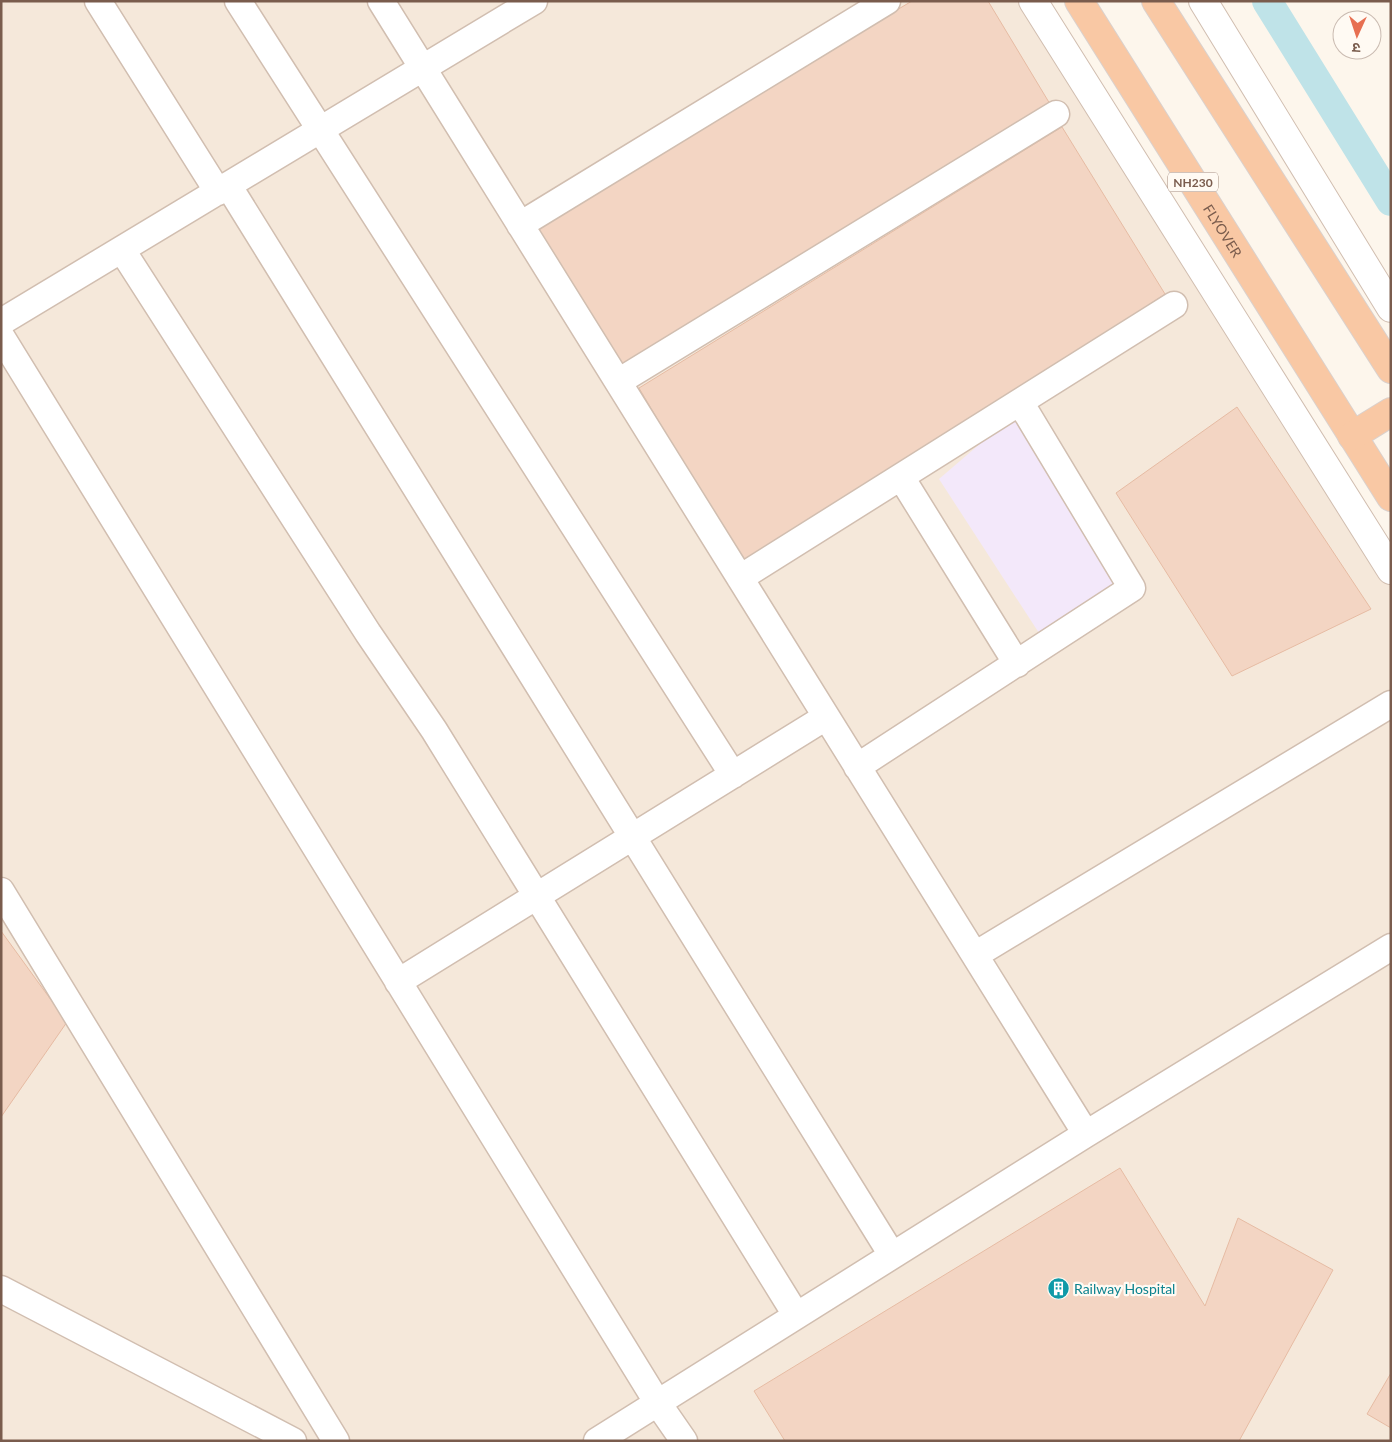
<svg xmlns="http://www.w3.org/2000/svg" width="1392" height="1442" viewBox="0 0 1392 1442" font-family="Lato,'Noto Sans Devanagari',sans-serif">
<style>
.residential{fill:#f5e8da}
.education{fill:#f3e8fa}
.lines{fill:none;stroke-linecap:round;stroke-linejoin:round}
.canal{stroke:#bfe3e8;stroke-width:30}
.building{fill:#f3d5c3;stroke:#e6bba3}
.minor-casing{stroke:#d1beb0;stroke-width:29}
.tertiary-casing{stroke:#d1beb0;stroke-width:30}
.trunk-casing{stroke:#dad1cd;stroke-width:30}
.minor{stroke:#fff;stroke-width:26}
.tertiary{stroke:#fff;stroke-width:28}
.trunk{stroke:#f9c8a4;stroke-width:28}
.labels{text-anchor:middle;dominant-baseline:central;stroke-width:4.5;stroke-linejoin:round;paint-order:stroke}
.shield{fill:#fffaf3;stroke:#a28b7f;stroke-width:1}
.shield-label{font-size:12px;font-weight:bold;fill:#7a5c4d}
.street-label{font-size:14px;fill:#7a5c4d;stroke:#fffaf3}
.culture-label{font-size:14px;fill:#0d838f;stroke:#fffaf3;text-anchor:start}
</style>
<rect width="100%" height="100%" fill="#fdf6ec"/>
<path class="residential" d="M1,1H1033L1391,569V1441H1Z"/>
<path class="education" d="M1016,413L1117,587L1039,633L939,479Z"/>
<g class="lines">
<path class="canal" d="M1267,1L1391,201"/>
</g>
<path class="building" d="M912,1H988L1056,114L623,367L535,225Z
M1062,127L1165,294L748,572L639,388Z
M1237,407L1371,609L1232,676L1116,493Z
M1,931L67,1022L1,1117Z
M1120,1168L1205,1306L1238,1218L1333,1270L1239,1441H785L754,1391Z
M1391,1373V1428L1367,1414Z"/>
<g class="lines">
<defs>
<path id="minor" d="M98,1L218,192
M238,1L733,775
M381,1L1086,1134
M228,185L892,1255
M520,225L887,1
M122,250L368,633L434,730L796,1315
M1,322L534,1
M1,336L657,1402L684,1441
M618,382L1056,114
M901,477L1017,664
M740,578L1174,305
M857,767L1132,588L1020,402
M1,891L336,1441
M975,955L1391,704
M398,982L826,717
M1,1289L293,1441
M597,1441L1086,1134L1391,947"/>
<path id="tertiary" d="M1033,1L1391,570
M1203,1L1391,308"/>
<g id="trunk">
<path id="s1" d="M1079,1L1391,497"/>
<path d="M1156,1L1391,369"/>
<path d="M1352,436L1391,412"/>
</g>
</defs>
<use href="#minor" class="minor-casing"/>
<use href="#tertiary" class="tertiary-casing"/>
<use href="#trunk" class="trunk-casing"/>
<use href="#minor" class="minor"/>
<use href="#tertiary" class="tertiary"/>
<use href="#trunk" class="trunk"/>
</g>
<defs>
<symbol id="building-disc" viewBox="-11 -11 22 22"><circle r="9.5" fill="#0f9aa8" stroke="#fffaf3"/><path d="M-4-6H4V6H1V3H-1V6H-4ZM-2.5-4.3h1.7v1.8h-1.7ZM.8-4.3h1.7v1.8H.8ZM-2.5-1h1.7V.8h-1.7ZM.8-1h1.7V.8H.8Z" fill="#fff"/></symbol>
</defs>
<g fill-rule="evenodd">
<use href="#building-disc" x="1046" y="1276" width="25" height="25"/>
</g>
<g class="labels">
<rect class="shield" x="1168" y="172.5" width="50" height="19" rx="4"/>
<g class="shield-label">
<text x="1193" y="182">NH230</text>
</g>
<g class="street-label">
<text stroke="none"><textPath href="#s1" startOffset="271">FLYOVER</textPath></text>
</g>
<g class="culture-label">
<text x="1074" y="1288">Railway Hospital</text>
</g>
</g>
<rect width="1392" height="1442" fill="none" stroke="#7a5c4d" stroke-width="5"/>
<g transform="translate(1357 35) rotate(183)"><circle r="24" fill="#fffaf3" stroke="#cabbb1"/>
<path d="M0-4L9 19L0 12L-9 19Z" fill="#e76f51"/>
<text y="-8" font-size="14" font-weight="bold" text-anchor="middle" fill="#7a5c4d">उ</text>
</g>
</svg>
